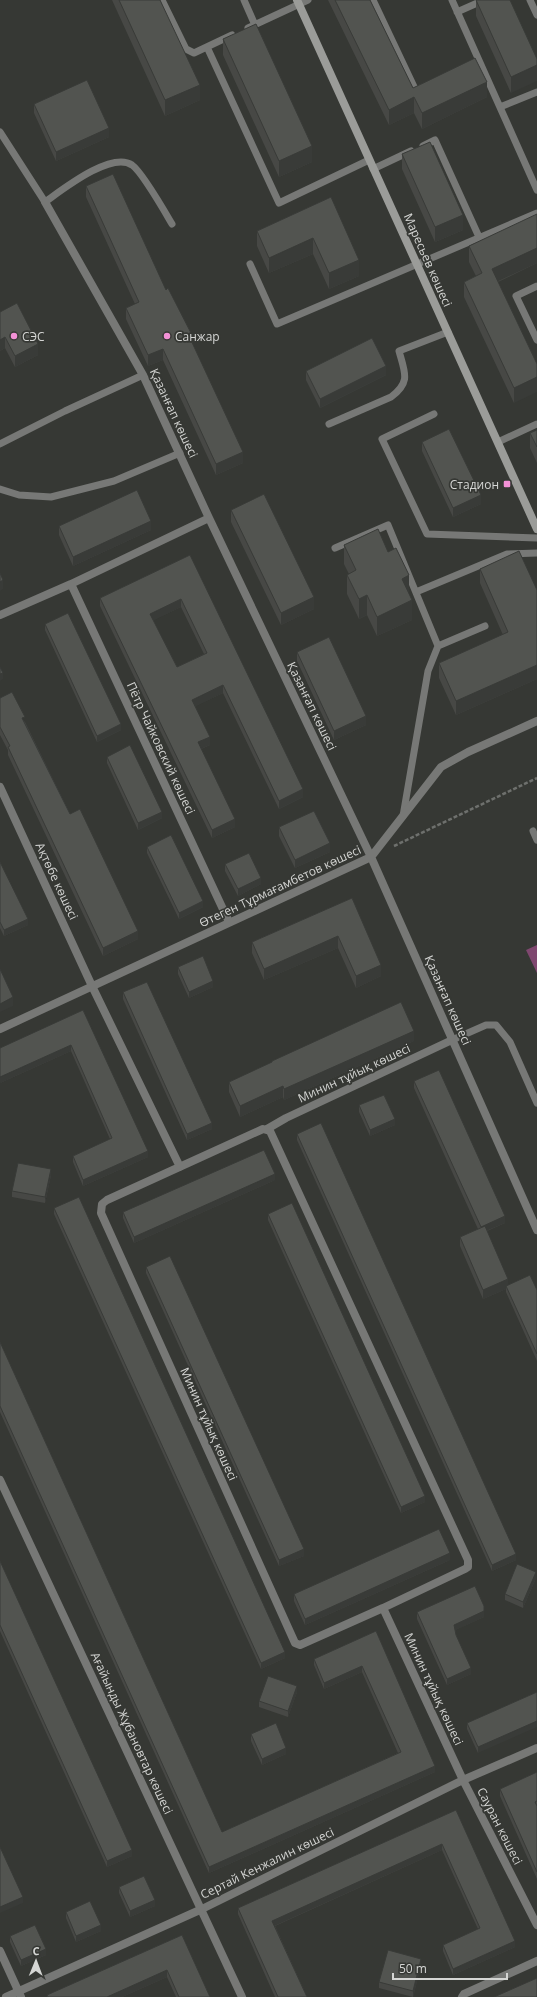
<svg xmlns="http://www.w3.org/2000/svg" width="537" height="1997" viewBox="0 0 537 1997" font-family="'Open Sans',sans-serif">
<style>
.green{fill:#7f476f}
.lines{fill:none;stroke-linecap:round;stroke-linejoin:round}
.path{stroke:#6e706d;stroke-width:2.5;stroke-dasharray:4 2;stroke-linecap:butt}
.service{stroke:#777876;stroke-width:7}
.minor{stroke:#777876;stroke-width:8}
.tertiary{stroke:#777876;stroke-width:8}
.secondary{stroke:#9b9c99;stroke-width:8}
.wall{fill:#474845;fill-rule:evenodd}
.shaded-wall{fill:#393b38}
.building{fill:#525450;stroke:#393b38;fill-rule:evenodd}
.poi-dot{fill:#f391d6;stroke:#363834;stroke-width:1.5}
.labels{text-anchor:middle;dominant-baseline:central;stroke-width:3.5;stroke-linejoin:round;paint-order:stroke}
.street-label{font-size:12px;fill:#d5d6d4;stroke:#363834}
.poi-label{font-size:12px;fill:#d5d6d4;stroke:#363834;text-anchor:start}
</style>
<rect width="100%" height="100%" fill="#363834"/>
<path class="green" d="M537,945V973L526,950Z"/>
<g class="lines">
<path class="path" d="M394,846L537,778"/>
<path class="service" d="M162,0L186,49L194,53L232,35
M244,0L255,25
M373,0L416,91L421,88
M452,0L537,190
M530,0L537,15
M457,12L484,0
M248,28L308,0
M207,47L279,203L369,160
M500,107L537,92
M0,132L45,202C62,190 111,151 132,165C142,172 165,212 172,224
M423,146L435,140L479,237
M373,169L411,151
M250,264L277,324L537,213
M537,286L516,296L537,340
M434,414L382,439L427,534L537,538
M329,424L391,397C411,382 405,373 399,351L448,332
M498,442L537,424
M0,444L65,411L143,375
M0,489L19,495L51,497L114,481L180,453
M335,548L388,525L438,646L428,671L403,816
M416,592L507,554L537,553
M438,646L485,626
M533,831L537,840
M452,1040L486,1025H496L510,1042L537,1103"/>
<path class="minor" d="M45,202L143,375L209,518L371,857L537,1230
M71,584L229,922
M0,615L71,584L209,518
M0,787L92,986L180,1167
M0,1029L371,857L441,767L468,752L537,721
M267,1129L286,1118L452,1040
M383,1608L300,1645L295,1643L101,1213L102,1204L107,1200L263,1129L270,1131L468,1560V1567L465,1569L383,1608L463,1780L537,1925
M0,1951L21,1997
M6,1997L202,1909L463,1780L537,1748
M462,1997L464,1994L537,1961"/>
<path class="tertiary" d="M0,1480L242,1997"/>
<path class="secondary" d="M297,0L537,529"/>
</g>
<path class="wall" d="M112,0H160L200,100L165,116Z
M328,0H370L413,88L487,97L422,129L414,113L389,125Z
M476,0L537,59L511,93L476,16Z
M223,39L312,162L279,177L223,55Z
M34,104L109,137L56,161L34,113Z
M402,154L463,230L435,242L402,169Z
M86,186L166,290L192,342L243,463L216,475L163,360L148,366L126,319V308L135,304L86,197Z
M331,197L359,276L329,289L313,254L269,273L257,246V231Z
M469,246L537,263L498,282L537,364L514,403L464,297V282L476,276L469,262Z
M0,312L38,355L15,367L5,348L0,351Z
M306,371L386,375L320,408L306,380Z
M537,430V463L530,448V433Z
M422,442L481,504L453,517L422,451Z
M231,510L314,609L281,625L231,522Z
M59,526L151,530L73,566L59,535Z
M344,545L388,552L409,594L412,620L377,636L367,615L359,619L347,594V575L349,574L344,564Z
M190,555L303,797L279,809L223,693L195,706L210,745L201,749L235,827L212,838L100,606V598ZM181,607L204,654L177,667L153,620Z
M480,569L537,590V679L456,715L439,678V663L503,635L480,583Z
M45,624L121,730L97,742L45,630Z
M297,652L366,725L334,740L297,661Z
M0,698L25,722L70,814L138,939L103,956L8,755V750L0,735Z
M107,757L162,818L138,830L107,763Z
M279,827L330,852L295,868L279,836Z
M147,847L203,907L179,919L147,853Z
M0,862L28,925L4,936L0,928Z
M225,864L261,884L238,896L225,871Z
M352,898L381,976L356,988L338,948L264,980L252,953V942Z
M178,967L213,987L189,998L178,974Z
M123,992L212,1129L187,1140L123,999Z
M83,1010L148,1157L83,1186L73,1162V1156L110,1139L71,1051L0,1083Z
M414,1041L284,1100L283,1097L240,1117L229,1092V1082L272,1063V1061Z
M414,1081L505,1223L487,1231L508,1285L537,1290V1361L506,1292V1289L483,1299L460,1246V1237L478,1229L414,1088Z
M359,1105L395,1125L370,1136L359,1112Z
M297,1134L516,1560L492,1571L297,1140Z
M51,1175L45,1203L12,1197V1191Z
M275,1180L134,1243L123,1218V1212Z
M54,1208L285,1658L261,1669L54,1214Z
M268,1214L425,1502L401,1513L268,1220Z
M146,1267L304,1556L279,1566L146,1273Z
M0,1342L222,1832L398,1753L362,1672L324,1689L314,1665V1659L376,1631L435,1772L209,1873L0,1412Z
M450,1560L305,1625L294,1601V1594Z
M0,1561L132,1856L107,1867L0,1631Z
M536,1578L523,1608L505,1600V1594Z
M417,1612L484,1617L455,1630L456,1635L471,1674L447,1685L417,1619Z
M297,1692L288,1717L259,1707V1701Z
M537,1692L478,1753L467,1729V1723Z
M251,1734L286,1754L262,1765L251,1741Z
M537,1772V1879L500,1796V1789Z
M456,1810L515,1947L453,1975L443,1951V1945L478,1929L442,1850L275,1926L307,1997H275L238,1914V1908Z
M119,1887L155,1906L130,1917L119,1893Z
M66,1912L101,1931L76,1942L66,1918Z
M182,1935L210,1997H176L167,1977L122,1997H47V1995Z
M10,1936L46,1955L21,1966L10,1942Z
M421,1965L413,1997L379,1988V1982Z"/>
<path class="shaded-wall" d="M537,65V81L511,93V77Z
M487,82V97L422,129V113Z
M200,85V100L165,116V100Z
M414,97V113L389,125V110Z
M109,128V137L56,161V152Z
M312,146V162L279,177V161Z
M463,215V230L435,242V227Z
M313,238V254L269,273V258Z
M537,248V263L492,284V269Z
M359,260V276L329,289V273Z
M192,335V346L189,336Z
M5,337V348L0,351V340Z
M38,344V355L15,367V356Z
M163,349V360L148,366V355Z
M386,366V375L320,408V399Z
M537,377V392L514,403V388Z
M243,452V463L216,475V464Z
M481,495V504L453,517V508Z
M151,521V530L73,566V557Z
M409,575V595L402,579Z
M3,580V589L0,591V582Z
M367,595V615L359,619V599Z
M314,597V609L281,625V613Z
M181,599V607L150,622V614Z
M412,600V620L377,636V617Z
M537,665V679L456,715V701Z
M3,673V679L0,681V674Z
M223,685V693L192,708V700Z
M366,716V725L334,740V731Z
M121,724V730L97,742V736Z
M210,737V745L198,750V742Z
M303,789V797L279,809V801Z
M162,812V818L138,830V823Z
M235,819V827L212,838V830Z
M330,843V852L295,868V860Z
M261,878V884L238,896V889Z
M203,901V907L179,919V913Z
M28,919V925L4,936V930Z
M138,931V939L103,956V948Z
M338,936V948L264,980V969Z
M381,965V976L356,988V976Z
M213,981V987L189,998V992Z
M13,997V1006L0,1012V1004Z
M414,1031V1041L284,1100V1089Z
M71,1045V1051L0,1083V1077Z
M283,1086V1097L240,1117V1106Z
M395,1119V1125L370,1136V1130Z
M212,1123V1129L187,1140V1134Z
M148,1151V1157L83,1186V1180Z
M51,1169V1175L45,1203V1197Z
M275,1174V1180L134,1243V1237Z
M505,1216V1223L481,1233V1227Z
M508,1279V1288L506,1286V1289L483,1299V1290Z
M425,1496V1502L401,1513V1507Z
M304,1549V1556L279,1566V1560Z
M450,1553V1560L305,1625V1619Z
M516,1554V1560L492,1571V1565Z
M536,1572V1578L523,1608V1602Z
M484,1611V1617L454,1631V1625Z
M285,1652V1658L261,1669V1663Z
M362,1666V1672L324,1689V1683Z
M471,1668V1674L447,1685V1679Z
M297,1686V1692L288,1717V1711Z
M537,1721V1727L478,1753V1747Z
M286,1748V1754L262,1765V1759Z
M435,1766V1772L209,1873V1867Z
M442,1844V1850L272,1927V1921Z
M132,1850V1856L107,1867V1861Z
M23,1897V1903L0,1913V1907Z
M155,1900V1906L130,1917V1911Z
M101,1925V1931L76,1942V1936Z
M515,1941V1947L453,1975V1969Z
M46,1949V1955L21,1966V1960Z
M421,1959V1965L413,1997V1991Z
M167,1970V1977L122,1997H107Z"/>
<path class="building" d="M119,0H160L200,85L165,100Z
M335,0H370L413,88L475,58L487,82L422,113L414,97L389,110Z
M476,0H510L537,59V65L511,77Z
M256,24L312,146L279,161L223,39Z
M87,80L109,128L56,152L34,104Z
M430,142L463,215L435,227L402,154Z
M113,174L166,290L168,288L192,335L189,336L243,452L216,464L163,349L148,355L126,308L139,302L86,186Z
M331,197L359,260L329,273L313,238L269,258L257,231Z
M537,214V248L492,269L537,364V377L514,388L464,282L482,273L469,246Z
M17,303L38,344L15,356L5,337L0,340V312Z
M372,338L386,366L320,399L306,371Z
M449,429L481,495L453,508L422,442Z
M537,430V447L530,433Z
M137,490L151,521L73,557L59,526Z
M264,494L314,597L281,613L231,510Z
M378,529L388,552L396,548L409,575L402,579L412,600L377,617L367,595L359,599L347,575L356,570L344,545Z
M519,551L537,590V665L456,701L439,663L508,632L480,569Z
M190,555L303,789L279,801L223,685L192,700L210,737L198,742L235,819L212,830L100,598ZM181,599L207,653L177,667L150,614Z
M0,573L3,580L0,582Z
M68,613L121,724L97,736L45,624Z
M329,637L366,716L334,731L297,652Z
M0,667L3,673L0,674Z
M12,692L25,717L22,718L70,814L80,809L138,931L103,948L8,747L10,746L0,727V698Z
M130,745L162,812L138,823L107,757Z
M314,811L330,843L295,860L279,827Z
M171,835L203,901L179,913L147,847Z
M249,853L261,878L238,889L225,864Z
M0,862L28,919L4,930L0,922Z
M352,898L381,965L356,976L338,936L264,969L252,942Z
M203,956L213,981L189,992L178,967Z
M0,969L13,997L0,1004Z
M147,982L212,1123L187,1134L123,992Z
M401,1002L414,1031L284,1089L283,1086L240,1106L229,1082L272,1062V1061Z
M83,1010L148,1151L83,1180L73,1156L112,1138L71,1045L0,1077V1048Z
M439,1070L505,1216L481,1227L414,1081Z
M384,1095L395,1119L370,1130L359,1105Z
M321,1123L516,1554L492,1565L297,1134Z
M264,1150L275,1174L134,1237L123,1212Z
M18,1163L51,1169L45,1197L12,1191Z
M79,1197L285,1652L261,1663L54,1208Z
M292,1203L425,1496L401,1507L268,1214Z
M485,1226L508,1279L483,1290L460,1237Z
M170,1256L304,1549L279,1560L146,1267Z
M530,1275L537,1290V1354L506,1286Z
M0,1342L222,1832L401,1752L362,1666L324,1683L314,1659L376,1631L435,1766L209,1867L0,1406Z
M439,1529L450,1553L305,1619L294,1594Z
M0,1561L132,1850L107,1861L0,1625Z
M517,1564L536,1572L523,1602L505,1594Z
M475,1586L484,1606V1611L454,1625L456,1635L471,1668L447,1679L417,1612Z
M268,1676L297,1686L288,1711L259,1701Z
M537,1692V1721L478,1747L467,1723Z
M276,1723L286,1748L262,1759L251,1734Z
M537,1772V1801L535,1802L537,1806V1872L500,1789Z
M456,1810L515,1941L453,1969L443,1945L480,1928L442,1844L272,1921L307,1997H278L238,1908Z
M0,1847L23,1897L0,1907Z
M144,1876L155,1900L130,1911L119,1887Z
M90,1901L101,1925L76,1936L66,1912Z
M35,1925L46,1949L21,1960L10,1936Z
M182,1935L210,1997H179L167,1970L107,1997H48L47,1995Z
M388,1950L421,1959L413,1991L379,1982Z
M537,1978V1997H494Z"/>
<g class="poi-dot">
<circle cx="14" cy="336" r="4"/>
<circle cx="167" cy="336" r="4"/>
<rect x="503" y="480" width="8" height="8" rx="2"/>
</g>
<g class="labels">
<g class="street-label">
<text transform="translate(428 260) rotate(66)">Маресьев көшесі</text>
<text transform="translate(174 413) rotate(65)">Қазанғап көшесі</text>
<text transform="translate(312 706) rotate(64)">Қазанғап көшесі</text>
<text transform="translate(161 748) rotate(65)">Пётр Чайковский көшесі</text>
<text transform="translate(57 881) rotate(65)">Ақтөбе көшесі</text>
<text transform="translate(280 886) rotate(-25)">Өтеген Тұрмағамбетов көшесі</text>
<text transform="translate(448 1000) rotate(66)">Қазанғап көшесі</text>
<text transform="translate(354 1073) rotate(-25)">Минин тұйық көшесі</text>
<text transform="translate(209 1424) rotate(66)">Минин тұйық көшесі</text>
<text transform="translate(434 1689) rotate(65)">Минин тұйық көшесі</text>
<text transform="translate(132 1733) rotate(65)">Ағайынды Жұбановтар көшесі</text>
<text transform="translate(500 1826) rotate(63)">Сауран көшесі</text>
<text transform="translate(267 1863) rotate(-26)">Сертай Кенжалин көшесі</text>
</g>
<g class="poi-label">
<text x="22" y="336">СЭС</text>
<text x="175" y="336">Санжар</text>
<text x="499" y="484" text-anchor="end">Стадион</text>
</g>
</g>
<g transform="translate(36 1961) rotate(1)" stroke="#363834" stroke-width="3" paint-order="stroke">
<path d="M0-3L7 15L0 10L-7 15Z" fill="#d5d6d4"/>
<text y="-6" font-size="11" font-weight="bold" text-anchor="middle" fill="#d5d6d4">С</text>
</g>
<path d="M393 1973v6h114v-6" fill="none" stroke="#d5d6d4" stroke-width="2"/>
<text x="399" y="1973" font-size="12" fill="#d5d6d4" stroke="#363834" stroke-width="3" paint-order="stroke">50 m</text>
</svg>
